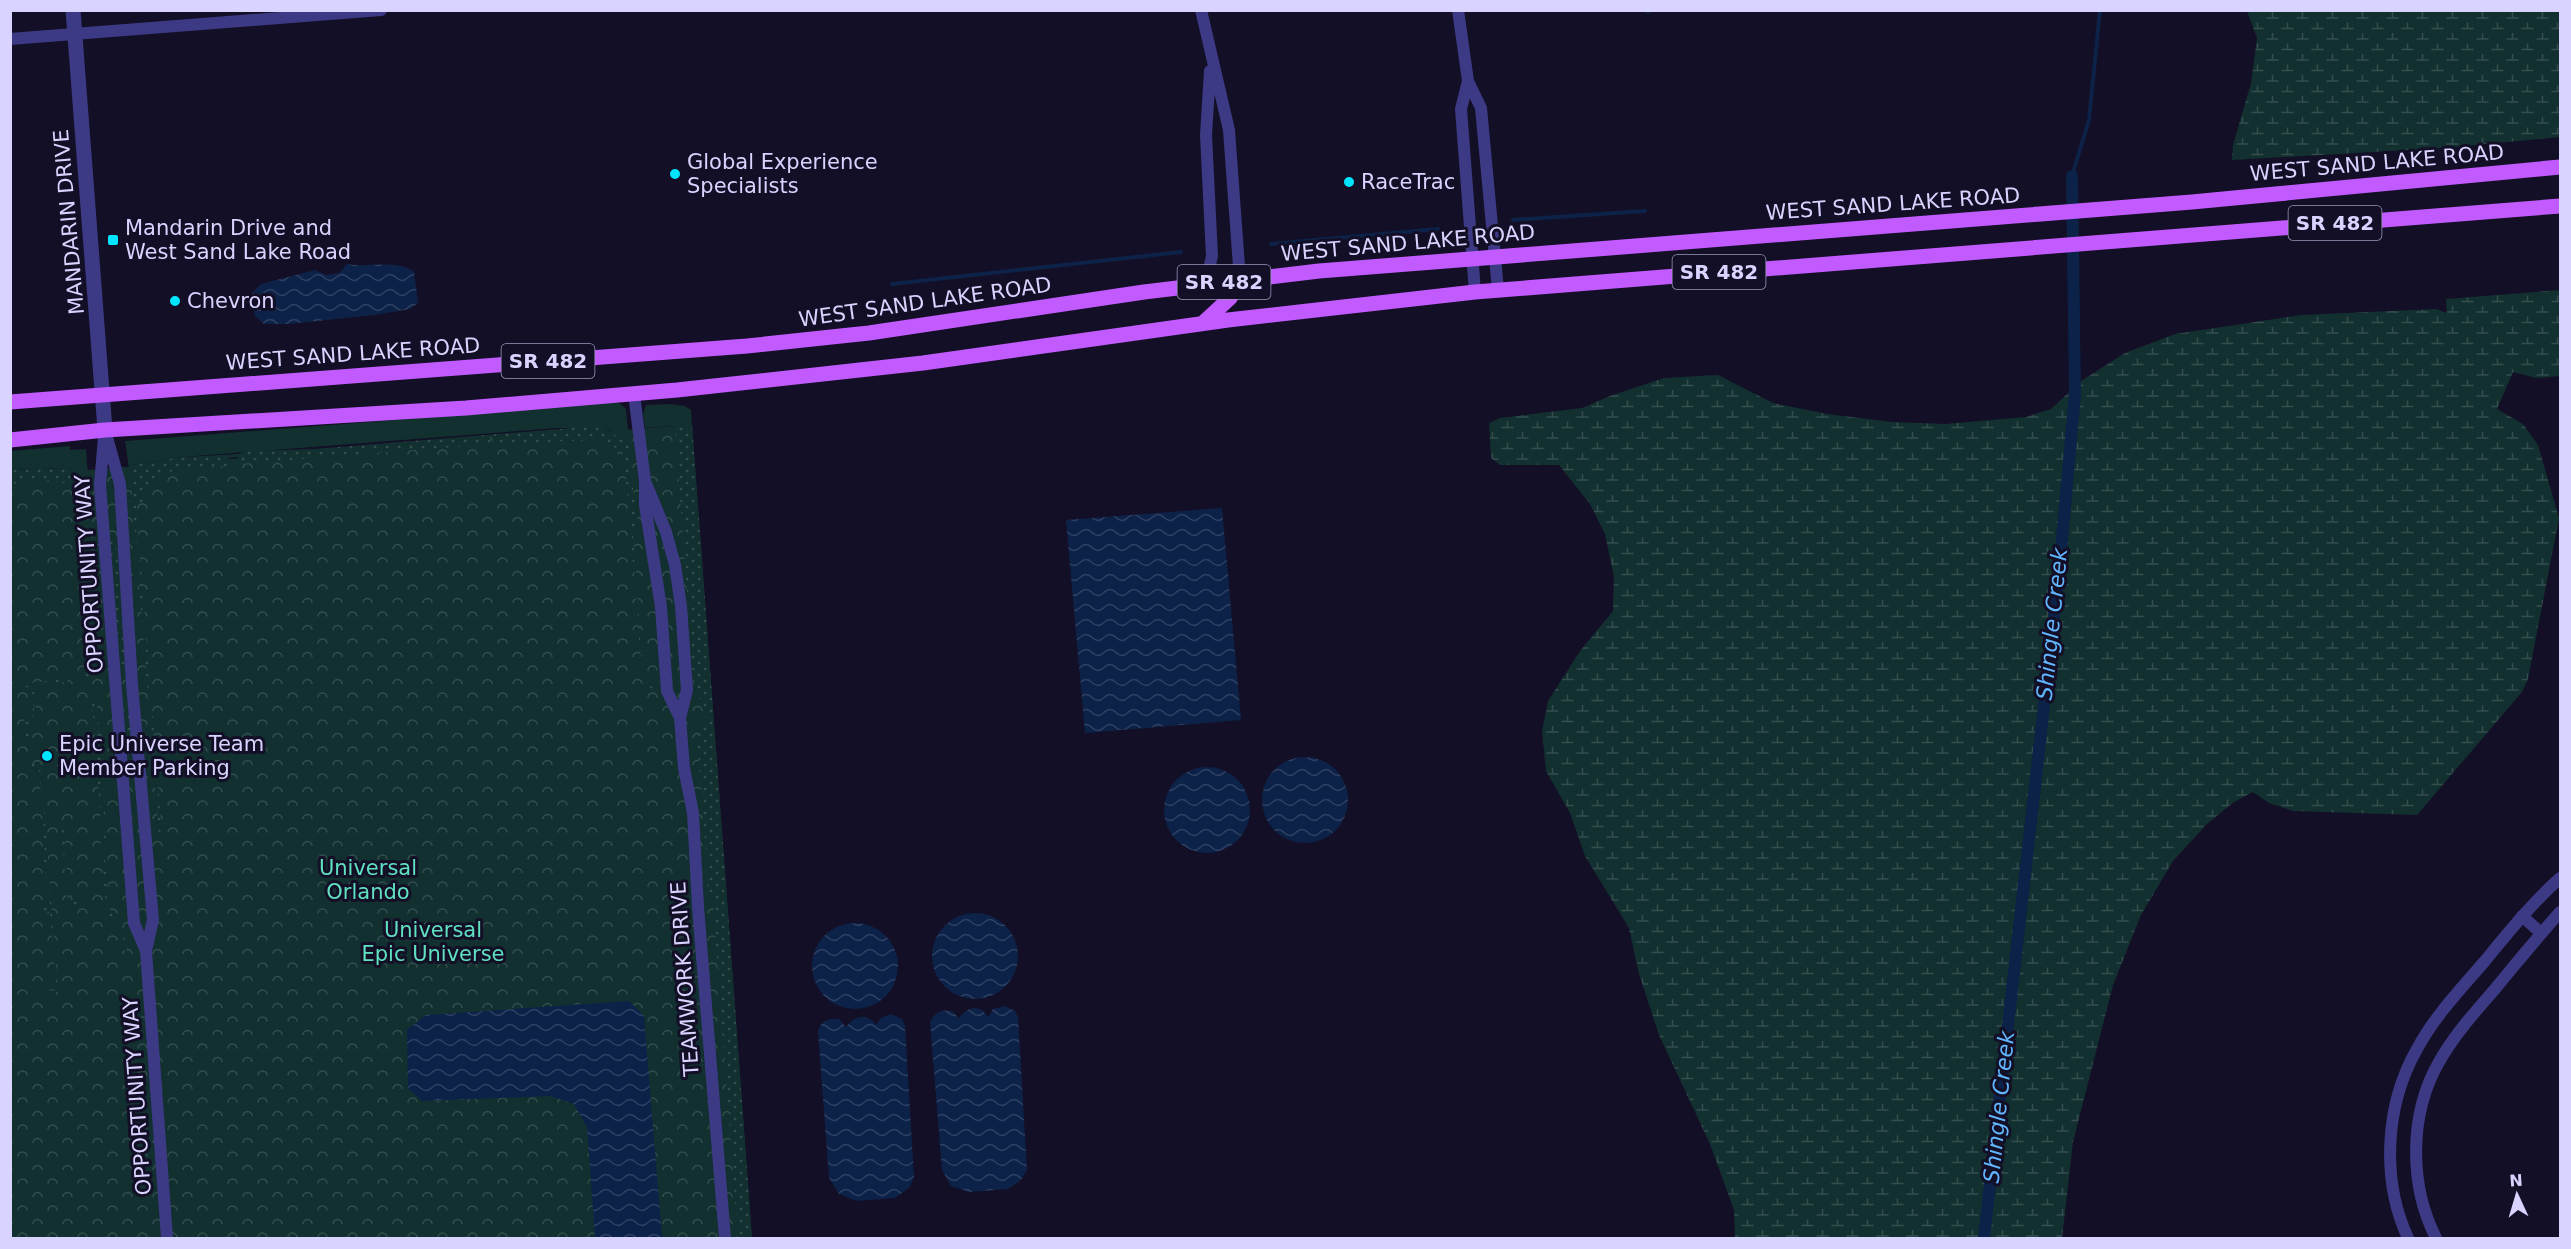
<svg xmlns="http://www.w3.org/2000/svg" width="2571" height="1249" viewBox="0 0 2571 1249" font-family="'DejaVu Sans',sans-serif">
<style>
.grass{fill:#12302f}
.wetland{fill:url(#wetland-marsh)}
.park{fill:url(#park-crowns)}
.garden{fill:url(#garden-dots)}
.water{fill:url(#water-waves)}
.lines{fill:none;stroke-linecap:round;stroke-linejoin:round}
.stream{stroke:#0c2248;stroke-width:4}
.canal{stroke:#0c2248;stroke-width:12}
.minor{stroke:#3d3a85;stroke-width:12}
.tertiary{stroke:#3d3a85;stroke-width:15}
.primary{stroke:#c25bff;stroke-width:15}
.poi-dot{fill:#00e5ff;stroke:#130f26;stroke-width:2}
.labels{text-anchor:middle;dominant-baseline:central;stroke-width:6;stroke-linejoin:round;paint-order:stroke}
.shield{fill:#130f26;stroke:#9e99be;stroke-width:1.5}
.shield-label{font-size:20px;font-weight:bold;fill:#d9d4ff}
.poi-label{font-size:21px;fill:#d9d4ff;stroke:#130f26;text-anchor:start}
.street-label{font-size:21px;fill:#d9d4ff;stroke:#130f26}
.park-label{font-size:21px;fill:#5fe0c0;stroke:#130f26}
.water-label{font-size:22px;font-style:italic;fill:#62b6ff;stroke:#130f26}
</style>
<defs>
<pattern id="wetland-marsh" width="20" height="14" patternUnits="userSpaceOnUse" patternTransform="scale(1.5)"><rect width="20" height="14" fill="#12302f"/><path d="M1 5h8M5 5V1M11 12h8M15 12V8" fill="none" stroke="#344d4e"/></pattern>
<pattern id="park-crowns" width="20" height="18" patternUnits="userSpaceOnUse" patternTransform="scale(1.5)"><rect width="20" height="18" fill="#12302f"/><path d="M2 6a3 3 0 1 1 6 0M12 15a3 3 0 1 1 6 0" fill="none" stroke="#344d4e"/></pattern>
<pattern id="garden-dots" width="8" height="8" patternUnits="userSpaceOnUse" patternTransform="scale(1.5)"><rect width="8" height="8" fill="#12302f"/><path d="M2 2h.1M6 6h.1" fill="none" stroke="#344d4e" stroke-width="1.8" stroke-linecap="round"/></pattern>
<pattern id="water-waves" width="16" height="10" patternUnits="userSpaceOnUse" patternTransform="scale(1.5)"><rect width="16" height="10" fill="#0c2248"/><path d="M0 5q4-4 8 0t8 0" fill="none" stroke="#2f4163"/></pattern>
</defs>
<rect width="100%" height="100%" fill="#130f26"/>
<path class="grass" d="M611,403H619L626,409L629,440L605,428H557L182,457L131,465L130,476L125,441Z
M669,404L685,406L691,410L692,425L645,428L643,414L646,405Z
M70,446V450L86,449L88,476H78L70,468L11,470V451Z"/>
<path class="wetland" d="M2247,11H2560V137L2443,148L2232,160L2233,145L2251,83L2257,38Z
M2560,290V376L2536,378L2513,372L2497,409L2523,424L2538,445L2559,518L2528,679L2522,692L2417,815L2293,811L2269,803L2253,792L2234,802L2207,824L2173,861L2141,915L2113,985L2073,1142L2062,1238H1735L1734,1210L1710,1144L1659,1035L1639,974L1629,928L1585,856L1570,813L1546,771L1542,731L1548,701L1580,651L1613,611L1614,577L1605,534L1590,504L1559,465H1500L1491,458L1489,423L1500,418L1582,408L1610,396L1664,378L1718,375L1773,403L1827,414L1892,422L1945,424L2026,417L2051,409L2081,381L2125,353L2175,334L2301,315L2436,309L2447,313L2446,299Z"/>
<path class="park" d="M692,425L752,1238H11V476L490,439V437L500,436V439Z"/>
<path class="garden" d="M692,425L752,1238H738L712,892H709L697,739L706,718L705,708L694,689L675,426Z
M597,426L605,428L630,446L633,489L639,528L633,535L644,687L660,686V689L643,690L625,466C622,450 612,443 597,439L501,445L499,436L490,437L491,444L377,453L374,448L367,449L364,454L239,464L238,457L228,458L229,466C198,469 149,462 143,502L136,504L162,836H159L133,507L128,508L133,489L131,465L182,457L239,454L246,451L314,449Z
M70,468L79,476H88L103,659C93,686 58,682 34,684C35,699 39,711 29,722L30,741H26L24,713L34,710L32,687H22V684L73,678L83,670L88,655L96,653L94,635H84L86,631H94L91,584L80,583L82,580L90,579L87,538L77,537V535L86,533L84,492L74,491C60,473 30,483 11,484V470Z
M108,524L116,544L125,660L124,664H120Z
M123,701H126L128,705L134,775L132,779H128Z
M92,702H97L106,824H101Z
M61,761L68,762L69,765L59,767L69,901L78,900V904L75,906L67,902L57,765Z
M32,764H37L41,769L58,991L49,996L47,995L48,991L56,990L50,912L39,910L49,907L45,861H37L36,858L45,856L39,768L30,769Z
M105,826L106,846L104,847L109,908L114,918L122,914L128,962H125L122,919H107L100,838L104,837Z"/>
<path class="water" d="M347,264C368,268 398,259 414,272L418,303L410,309L374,315L289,324H264L256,317L251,305L252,293L261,284L315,270L326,275L339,273Z
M1222,508L1241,720L1085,733L1066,520Z
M1262 800a43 43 0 1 1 86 0a43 43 0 1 1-86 0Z
M1164 810a43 43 0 1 1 86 0a43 43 0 1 1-86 0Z
M932 956a43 43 0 1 1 86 0a43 43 0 1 1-86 0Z
M812 966a43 43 0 1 1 86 0a43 43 0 1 1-86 0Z
M629,1001L644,1016L662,1238H595L587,1127L574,1104L550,1096L422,1101L408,1088L407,1030L426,1015Z
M1004,1006L1015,1011L1018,1017L1027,1170L1021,1180L1008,1189L969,1192L951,1186L942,1170L930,1022C935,1012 941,1009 952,1011L959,1018C968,1007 979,1003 988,1017L993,1009Z
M891,1014L902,1019L905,1026L914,1178L909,1188L895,1198L856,1201L839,1194L829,1178L818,1031C822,1020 828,1018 839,1019L846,1027C855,1016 866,1012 876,1025L881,1018Z"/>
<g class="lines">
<path class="stream" d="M1648,10V12
M2072,176L2089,120L2100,10
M1513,220L1645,211
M1271,244L1438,229
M892,284L1181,252"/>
<path class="canal" d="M1984,1238L2059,573L2075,394L2072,176"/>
<path class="minor" d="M1201,10L1229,130L1240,280
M1458,10L1468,81L1481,108L1498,290
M10,39L381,10
M1468,81L1461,109L1475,292
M1195,286L1209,269L1212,256L1206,135L1210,71
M634,394L645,481V505L661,607L667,691L680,718
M105,430L120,484L132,684L153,920L146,951L167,1238
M104,437L100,485L134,923L146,951
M645,481L666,532L675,565L681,606L687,690L680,718L684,768L693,813L698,907L725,1238
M2522,916L2541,933
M2408,1238C2381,1180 2385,1105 2417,1049C2434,1017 2460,990 2484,962C2508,933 2532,903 2560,878
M2436,1238C2409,1185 2409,1114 2439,1062C2454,1035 2475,1012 2495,989C2516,963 2538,937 2560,912"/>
<path class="tertiary" d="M73,10L105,430"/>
<path class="primary" d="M1204,322L1230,298L1240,280
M10,402L747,346L869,333L1144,292L1319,271L2192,202L2560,167
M10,440L105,430L466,408L677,390L923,363L1228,320L1475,292L2560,206"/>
</g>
<g class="poi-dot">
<circle cx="675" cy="174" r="6"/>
<circle cx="1349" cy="182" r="6"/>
<rect x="107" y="234" width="12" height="12" rx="3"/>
<circle cx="175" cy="301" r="6"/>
<circle cx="47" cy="756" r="6"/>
</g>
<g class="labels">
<g class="shield">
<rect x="2288.5" y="206" width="93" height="34" rx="4.5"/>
<rect x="1672.5" y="255" width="93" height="34" rx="4.5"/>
<rect x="1177.5" y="265" width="93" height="34" rx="4.5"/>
<rect x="501.5" y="344" width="93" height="34" rx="4.5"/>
</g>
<g class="shield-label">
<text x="2335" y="223">SR 482</text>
<text x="1719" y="272">SR 482</text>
<text x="1224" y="282">SR 482</text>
<text x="548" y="361">SR 482</text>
</g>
<g class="poi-label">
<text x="687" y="162">Global Experience<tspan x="687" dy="24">Specialists</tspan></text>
<text x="1361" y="182">RaceTrac</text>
<text x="125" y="228">Mandarin Drive and<tspan x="125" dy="24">West Sand Lake Road</tspan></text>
<text x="187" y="301">Chevron</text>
<text x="59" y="744">Epic Universe Team<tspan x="59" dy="24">Member Parking</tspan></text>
</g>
<g class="street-label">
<text transform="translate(2377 163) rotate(-5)">WEST SAND LAKE ROAD</text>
<text transform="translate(1893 204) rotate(-4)">WEST SAND LAKE ROAD</text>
<text transform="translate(69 222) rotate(-95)">MANDARIN DRIVE</text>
<text transform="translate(1408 243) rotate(-5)">WEST SAND LAKE ROAD</text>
<text transform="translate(925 302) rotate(-8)">WEST SAND LAKE ROAD</text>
<text transform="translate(353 354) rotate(-4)">WEST SAND LAKE ROAD</text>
<text transform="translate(89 574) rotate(-94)">OPPORTUNITY WAY</text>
<text transform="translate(685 979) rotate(-94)">TEAMWORK DRIVE</text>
<text transform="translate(137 1096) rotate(-94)">OPPORTUNITY WAY</text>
</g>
<g class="park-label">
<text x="368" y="868">Universal<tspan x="368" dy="24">Orlando</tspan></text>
<text x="433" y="930">Universal<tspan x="433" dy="24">Epic Universe</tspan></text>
</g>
<g class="water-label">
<text transform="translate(2052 624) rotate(-84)">Shingle Creek</text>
<text transform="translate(1999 1107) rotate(-84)">Shingle Creek</text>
</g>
</g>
<rect width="2571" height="1249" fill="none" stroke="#d9d4ff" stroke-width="24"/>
<g transform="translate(2517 1195) rotate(356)" stroke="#130f26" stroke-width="4.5" paint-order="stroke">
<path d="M0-4.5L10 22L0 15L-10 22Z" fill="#d9d4ff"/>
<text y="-9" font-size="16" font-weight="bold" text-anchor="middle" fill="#d9d4ff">N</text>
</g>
</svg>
